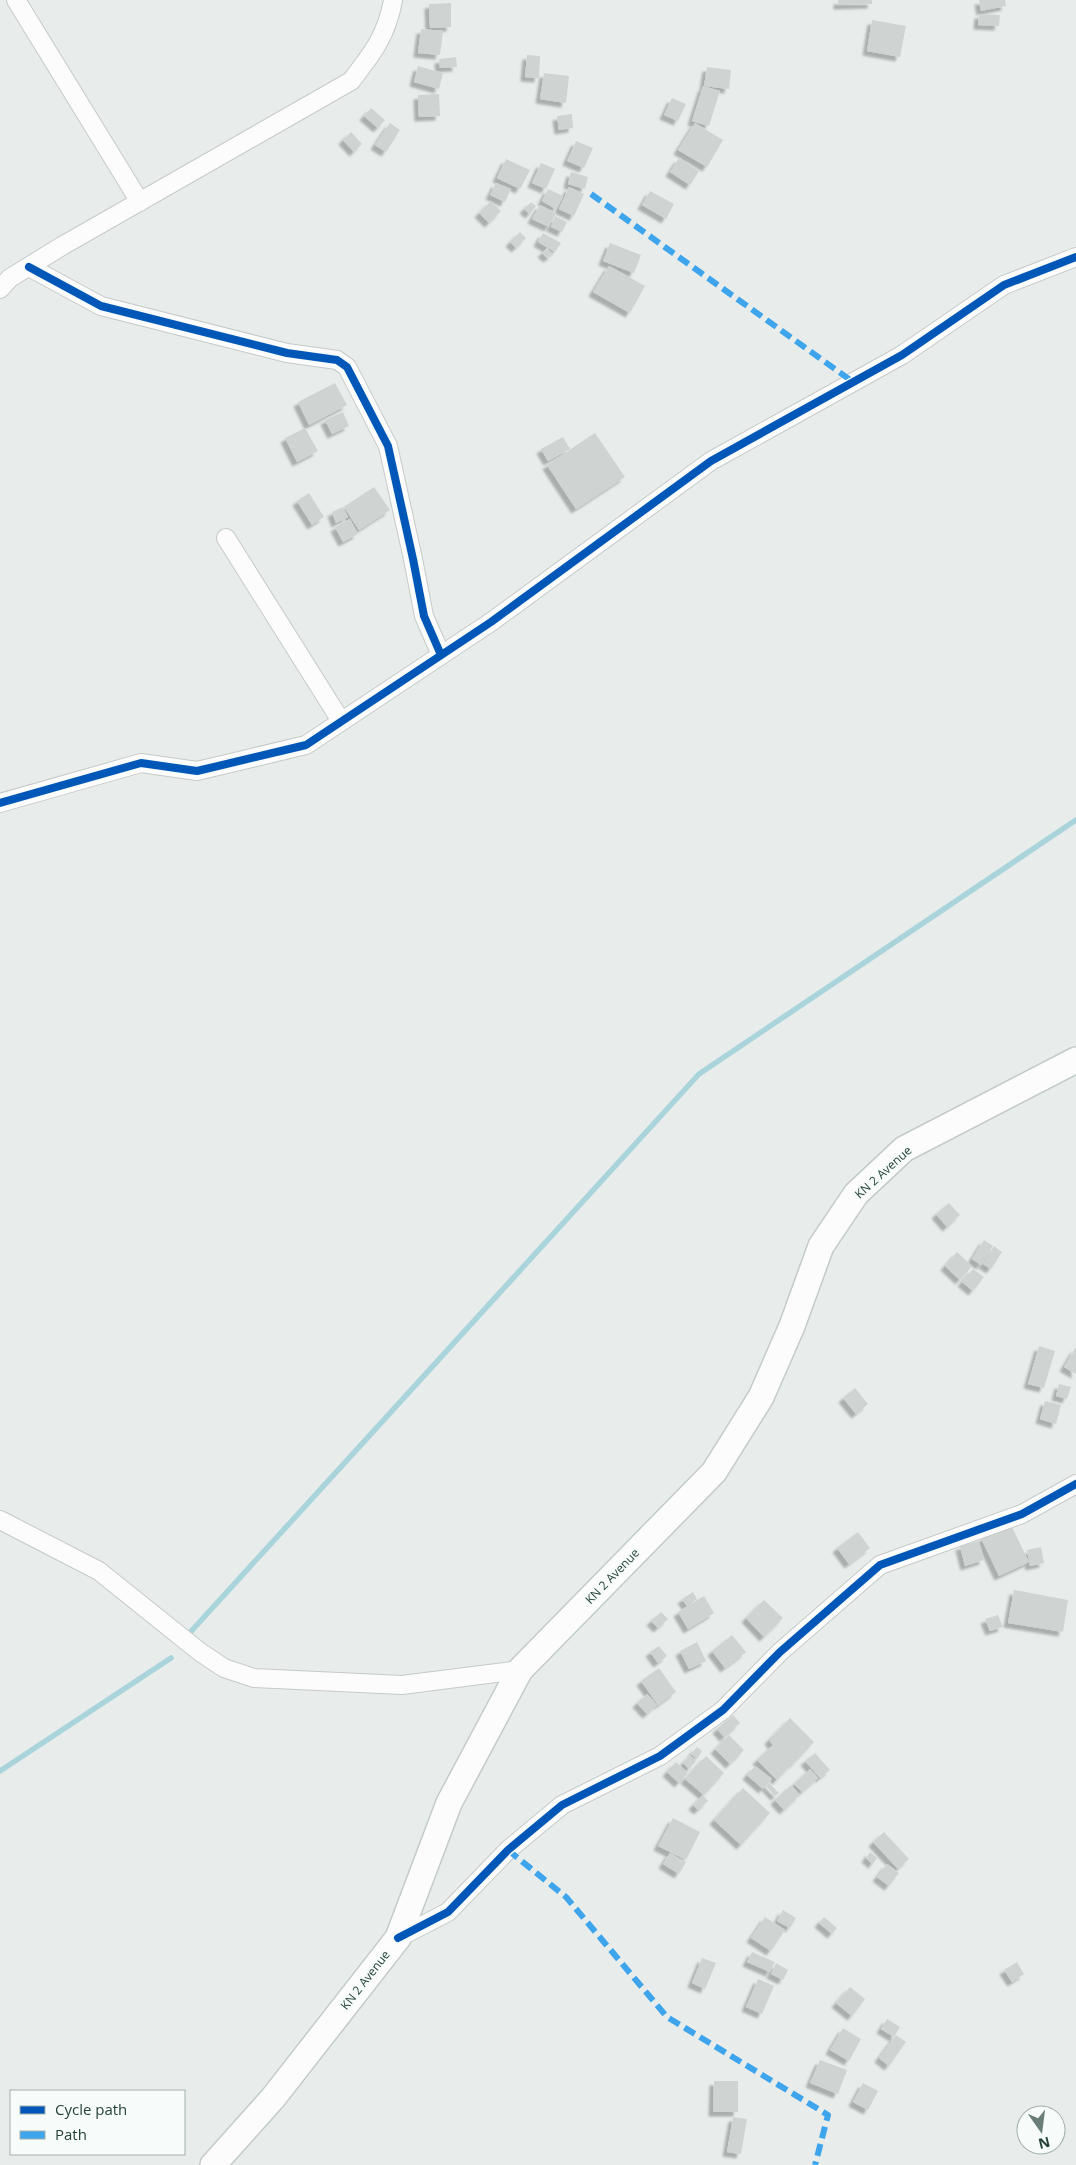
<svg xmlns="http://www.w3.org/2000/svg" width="1076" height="2165" viewBox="0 0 1076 2165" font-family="'Open Sans',sans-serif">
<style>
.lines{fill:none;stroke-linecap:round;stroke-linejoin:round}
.stream{stroke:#a9d4db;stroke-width:5.5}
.building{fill:#cfd4d2;filter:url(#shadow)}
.minor-casing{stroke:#c5cac8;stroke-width:20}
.secondary-casing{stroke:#c3cbc8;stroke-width:28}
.minor{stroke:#fcfcfc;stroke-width:18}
.secondary{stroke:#fcfcfc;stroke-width:25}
.quiet{stroke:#3ea4ec;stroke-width:6;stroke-dasharray:12 6;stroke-linecap:butt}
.cycleway-casing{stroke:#f7fbf9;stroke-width:11}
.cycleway{stroke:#0057b8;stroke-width:8}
.labels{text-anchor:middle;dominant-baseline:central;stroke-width:5;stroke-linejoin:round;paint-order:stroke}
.street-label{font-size:12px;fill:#24423a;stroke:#f7fbf9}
</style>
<defs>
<filter id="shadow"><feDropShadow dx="-4.5" dy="4.5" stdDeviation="1" flood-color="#0004"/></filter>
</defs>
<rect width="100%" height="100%" fill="#e8edeb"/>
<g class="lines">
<path class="stream" d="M185,1638L699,1074L1076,820
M0,1771L171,1658"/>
</g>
<path class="building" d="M838,0H872V4L838,5Z
M979,0H1005L1006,6L981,11Z
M451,3V27L430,28L429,4Z
M979,14L1000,15L999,26L978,25Z
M872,20L906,26L900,57L867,51Z
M421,29L443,31L440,55L418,53Z
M527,55L540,56L539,78L525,77Z
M456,57L457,67L440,68L439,59Z
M418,66L443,73L439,89L414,82Z
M707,67L731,70L729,89L704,86Z
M544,73L569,76L566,103L540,99Z
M703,86L720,91L709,126L692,121Z
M439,94L440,116L419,117L418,95Z
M672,98L686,104L678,121L664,115Z
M371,108L385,120L378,128L364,116Z
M572,114L573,128L559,130L557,116Z
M390,123L400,130L386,152L375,145Z
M695,123L723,140L707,167L678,150Z
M351,132L362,144L354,152L343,140Z
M576,141L593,148L584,168L567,161Z
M679,158L699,171L690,185L670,172Z
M506,159L530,170L520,189L497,178Z
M541,163L555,169L546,189L532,183Z
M571,172L588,177L585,189L568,184Z
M496,183L511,189L505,202L490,195Z
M569,187L584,194L574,216L559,209Z
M548,189L563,196L556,209L542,201Z
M650,191L674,204L666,219L642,205Z
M491,201L501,211L489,223L479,213Z
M531,202L536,206L530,214L524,209Z
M540,205L556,213L549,227L532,219Z
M555,216L567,222L562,232L551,227Z
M520,232L526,238L516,248L510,242Z
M543,233L561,243L555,252L538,242Z
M610,243L641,255L634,273L603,261Z
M547,248L553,254L548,258L542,253Z
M609,266L645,286L630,313L593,292Z
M335,383L347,405L309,425L298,402Z
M343,412L349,426L332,434L325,420Z
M305,428L318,451L297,462L285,438Z
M595,433L625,477L576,509L547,465Z
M563,437L570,449L548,461L541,449Z
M374,487L390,510L359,530L344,507Z
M309,493L324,517L312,525L297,501Z
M343,507L348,517L336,523L332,512Z
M350,519L358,534L343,542L335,527Z
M949,1203L960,1215L947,1227L936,1214Z
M984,1240L993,1246L981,1265L972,1259Z
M994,1246L1002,1252L991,1269L983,1264Z
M957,1252L972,1266L960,1280L945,1266Z
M973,1269L984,1277L973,1291L962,1282Z
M1039,1346L1055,1351L1044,1388L1028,1384Z
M1076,1347V1374L1064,1367Z
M1059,1384L1071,1387L1067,1399L1056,1396Z
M855,1388L868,1404L856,1414L843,1398Z
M1045,1401L1061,1405L1056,1424L1040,1419Z
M1011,1525L1029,1562L999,1576L981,1538Z
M858,1532L870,1548L849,1564L837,1548Z
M979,1541L984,1560L965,1566L960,1546Z
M1041,1547L1044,1563L1030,1566L1027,1550Z
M1014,1590L1068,1600L1063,1632L1008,1623Z
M693,1592L697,1599L687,1606L682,1599Z
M704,1596L714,1613L688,1629L678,1612Z
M764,1600L783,1618L764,1637L746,1618Z
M661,1612L668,1619L658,1628L651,1621Z
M998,1615L1003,1627L990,1631L985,1619Z
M732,1635L746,1652L725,1668L712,1651Z
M697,1642L706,1661L689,1669L680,1651Z
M659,1646L667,1656L658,1663L650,1652Z
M659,1668L676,1692L658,1705L641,1681Z
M647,1694L657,1705L647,1714L637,1703Z
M733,1715L740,1723L724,1737L717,1729Z
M790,1718L814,1742L793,1764L784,1755L792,1764L777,1780L757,1760L773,1745L769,1740Z
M729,1735L744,1750L730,1764L715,1749Z
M697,1747L702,1751L697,1759L691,1754Z
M815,1753L830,1770L820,1778L805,1761Z
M690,1755L696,1761L689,1769L683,1763Z
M706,1756L724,1773L704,1795L685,1779Z
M676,1762L688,1773L679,1783L667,1772Z
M755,1766L772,1779L763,1789L747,1775Z
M810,1769L818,1778L802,1792L794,1784Z
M769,1783L779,1793L775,1796L766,1786Z
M791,1785L800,1795L784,1810L775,1800Z
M743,1788L770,1813L741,1845L714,1820Z
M703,1795L708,1801L698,1810L693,1805Z
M673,1818L700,1832L686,1860L658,1846Z
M884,1832L909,1859L898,1869L873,1842Z
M870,1852L877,1858L873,1864L866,1858Z
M670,1853L686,1862L679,1874L663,1864Z
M887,1864L899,1873L889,1886L877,1877Z
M783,1910L796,1918L790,1928L777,1921Z
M765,1917L785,1930L771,1951L751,1938Z
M824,1917L837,1928L832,1934L819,1923Z
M752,1952L775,1962L770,1972L747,1962Z
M702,1958L716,1963L705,1989L692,1983Z
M1017,1962L1024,1974L1012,1982L1004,1970Z
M776,1963L788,1970L783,1980L771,1974Z
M758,1979L774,1986L762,2014L746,2007Z
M850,1987L865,1999L852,2016L836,2003Z
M887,2019L900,2027L894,2037L881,2029Z
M843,2028L861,2039L849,2061L830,2050Z
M896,2035L906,2042L889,2066L879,2058Z
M820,2060L847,2070L838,2094L810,2083Z
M714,2081H738V2112H713Z
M863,2083L878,2091L868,2110L853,2102Z
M733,2117L747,2119L741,2154L727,2152Z"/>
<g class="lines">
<defs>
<path id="minor" d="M16,0L140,202
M29,267L101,306L287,353L337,360L347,367L388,446L413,559L424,616L441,655
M0,289L10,278L62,246L351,81C372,54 387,35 393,0
M226,538L341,721
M0,803L141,763L197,771L306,745L491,622L711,461L902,355L1004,285L1076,257
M0,1520L99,1571L200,1652L224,1668L254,1678L402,1685L520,1670
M398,1938L448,1912L508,1850L562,1805L660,1756L723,1710L780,1652L880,1565L1022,1514L1076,1484"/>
<path id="secondary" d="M213,2165L273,2098L398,1938L449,1803L520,1670L714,1472L761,1397L792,1326L821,1246L856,1194L904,1149L1076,1060"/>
</defs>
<use href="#minor" class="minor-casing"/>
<use href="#secondary" class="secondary-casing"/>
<use href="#minor" class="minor"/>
<use href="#secondary" class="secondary"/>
<path class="quiet" d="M591,194L853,382
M508,1850L566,1897L667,2017L828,2115L815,2165"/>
<defs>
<path id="cycleway" d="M29,267L101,306L287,353L337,360L347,367L388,446L413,559L424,616L441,655
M0,803L141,763L197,771L306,745L491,622L711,461L902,355L1004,285L1076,257
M398,1938L448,1912L508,1850L562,1805L660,1756L723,1710L780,1652L880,1565L1022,1514L1076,1484"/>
</defs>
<use href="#cycleway" class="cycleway-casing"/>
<use href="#cycleway" class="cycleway"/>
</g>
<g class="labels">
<g class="street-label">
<text transform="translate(883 1172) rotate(-42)">KN 2 Avenue</text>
<text transform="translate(612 1576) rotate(-46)">KN 2 Avenue</text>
<text transform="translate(365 1980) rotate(-52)">KN 2 Avenue</text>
</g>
</g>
<rect x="10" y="2090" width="175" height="65" fill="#f7fbf9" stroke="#a3b1ad"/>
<rect x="20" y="2106" width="25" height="8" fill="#0057b8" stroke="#a3b1ad"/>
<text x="55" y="2115" font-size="15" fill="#24423a">Cycle path</text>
<rect x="20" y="2131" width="25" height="8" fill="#3ea4ec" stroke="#a3b1ad"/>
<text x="55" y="2140" font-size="15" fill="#24423a">Path</text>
<g transform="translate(1041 2130) rotate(166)"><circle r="24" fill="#f7fbf9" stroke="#a3b1ad"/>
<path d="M0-4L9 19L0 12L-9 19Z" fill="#697e78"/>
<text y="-8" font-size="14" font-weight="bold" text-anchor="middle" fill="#24423a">N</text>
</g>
</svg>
